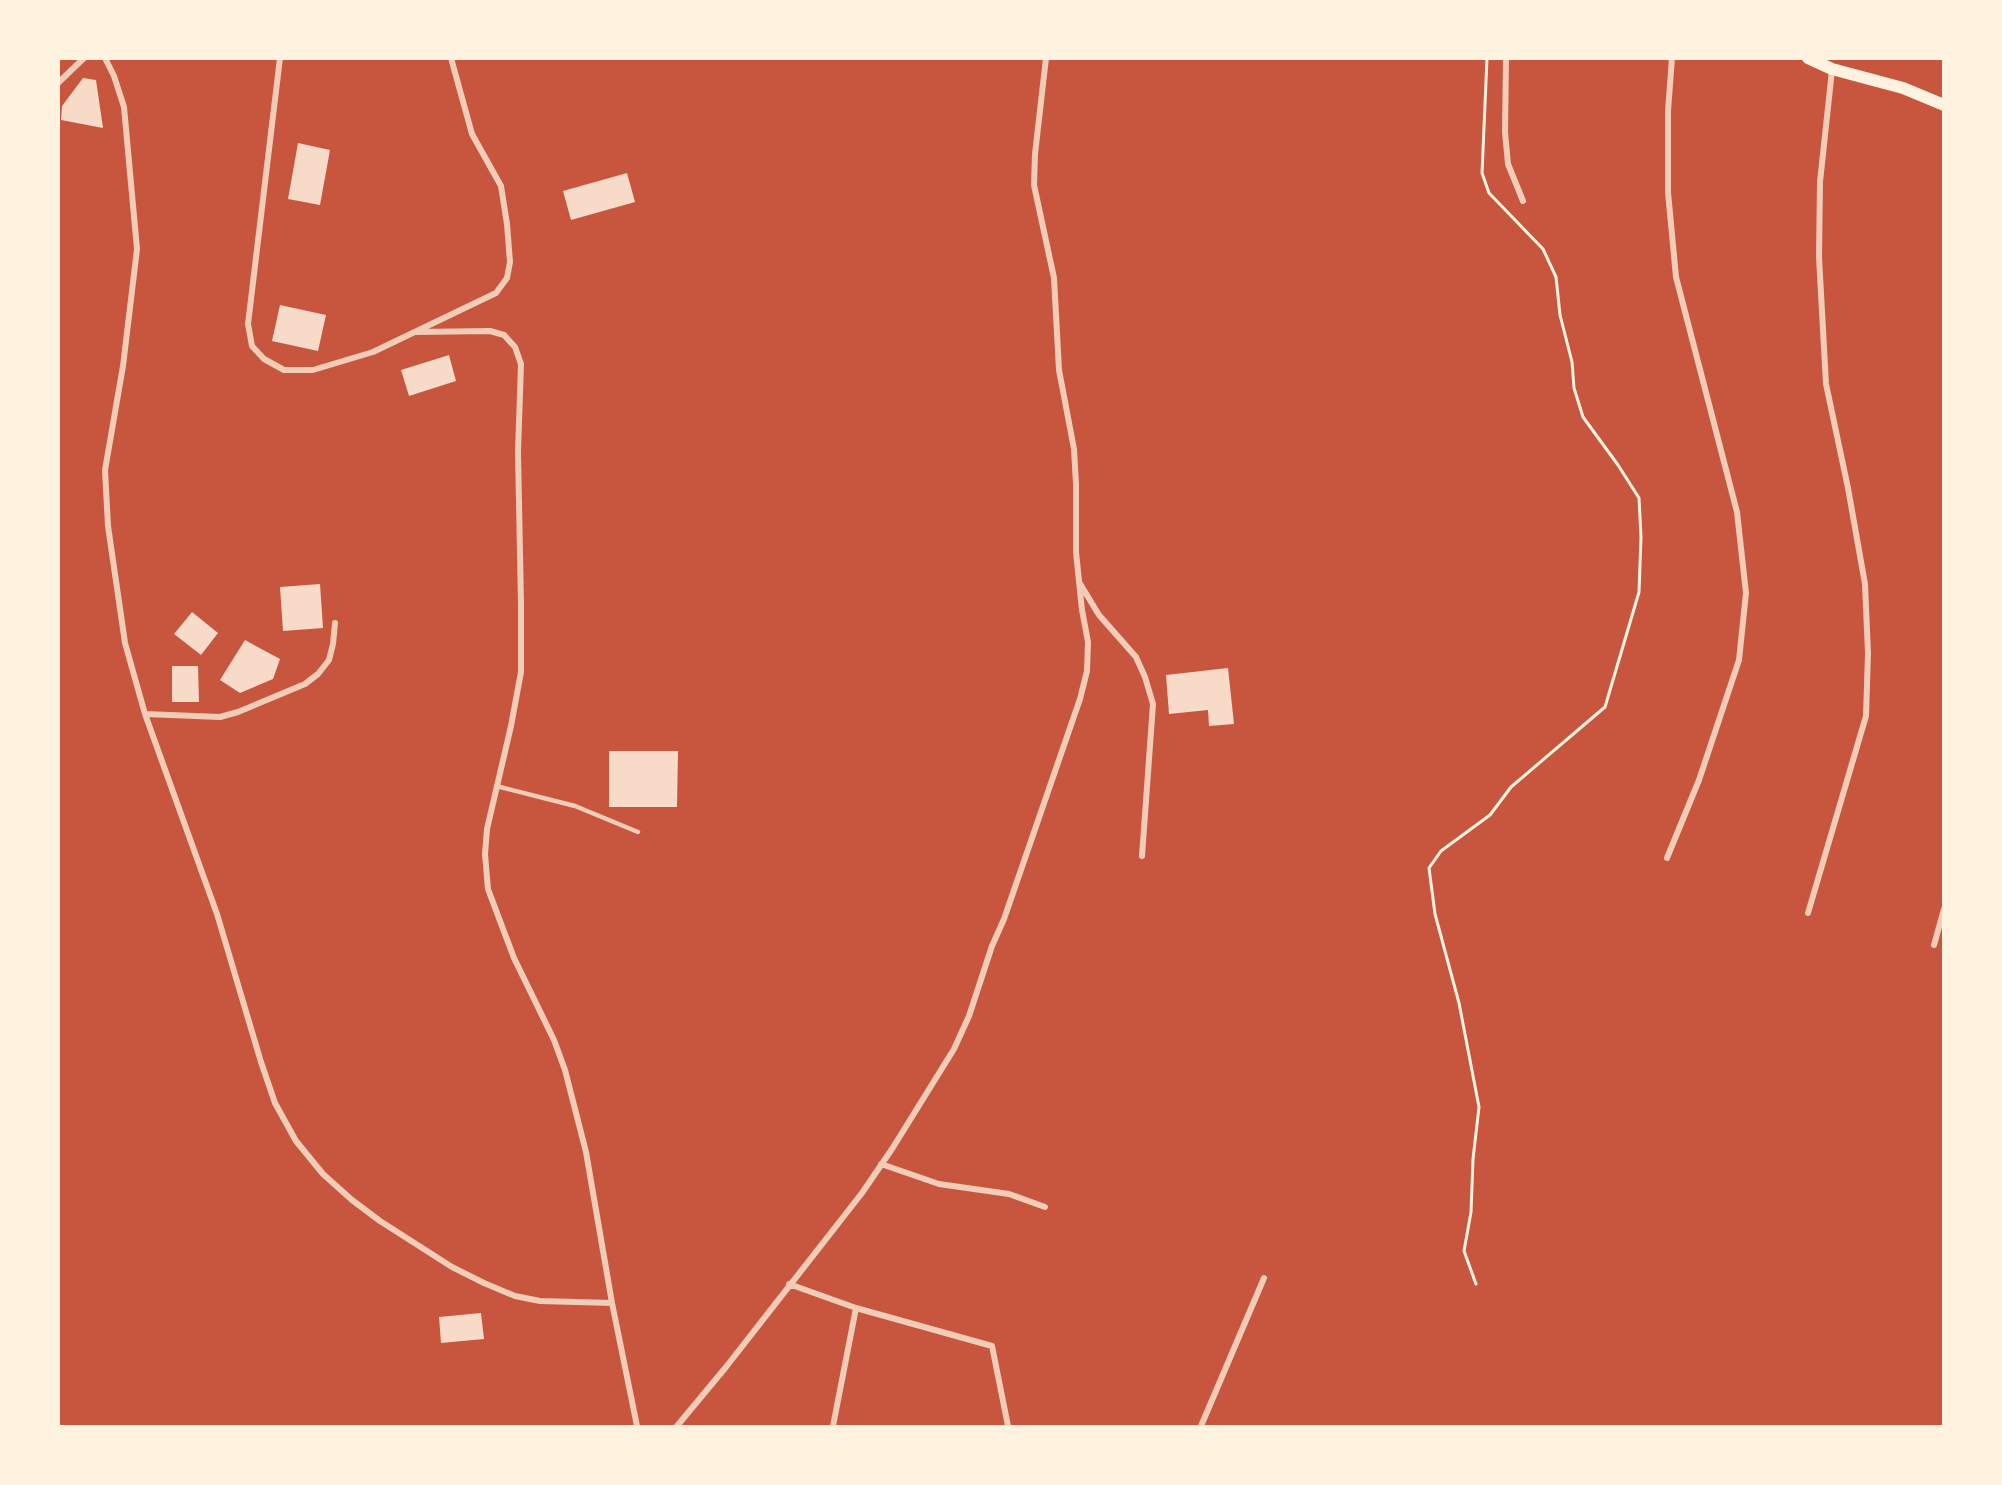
<svg xmlns="http://www.w3.org/2000/svg" width="2002" height="1485" viewBox="0 0 2002 1485" font-family="Jost,sans-serif">
<style>
.building{fill:#f7dbc8}
.lines{fill:none;stroke-linecap:round;stroke-linejoin:round}
.path{stroke:#fff3e0;stroke-width:3}
.service{stroke:#f1ccb7;stroke-width:4.5}
.minor{stroke:#f1ccb7;stroke-width:6}
.secondary{stroke:#fff3e0;stroke-width:12}
</style>
<rect width="100%" height="100%" fill="#c8553d"/>
<path class="building" d="M83,78L96,80L103,128L61,120L62,106Z
M298,143L330,150L320,205L288,199Z
M627,173L635,202L571,220L563,191Z
M280,305L326,315L318,351L272,341Z
M449,355L456,381L409,396L401,370Z
M320,584L323,628L283,631L280,587Z
M192,612L218,633L201,655L174,634Z
M245,640L280,659L273,679L240,693L220,680Z
M172,666H198L199,702H172Z
M1228,668L1234,724L1209,726L1208,710L1169,714L1166,675Z
M609,751H678L677,807H609Z
M481,1313L484,1339L441,1343L439,1317Z"/>
<g class="lines">
<path class="path" d="M1476,1284L1464,1251L1471,1212L1473,1159L1479,1107L1459,1003L1435,914L1429,868L1441,851L1490,815L1511,787L1605,707L1639,592L1641,537L1639,498L1618,465L1583,417L1574,388L1572,362L1560,315L1556,277L1543,249L1489,193L1482,173L1487,58"/>
<path class="service" d="M496,786L575,806L638,832"/>
<path class="minor" d="M105,58L114,76L124,107L137,249L123,366L105,470L108,526L125,643L145,714L217,914L261,1062L275,1103L296,1141L323,1174L352,1200L380,1221L452,1267L484,1283L515,1296L540,1301L612,1303
M280,58L248,324L252,346L264,359L284,370H313L373,352L496,293L507,278L510,262L507,224L501,186L472,134L451,58
M1506,58L1505,132L1508,164L1523,201
M58,83L84,58
M417,332L490,331L504,335L515,347L521,364L518,452L521,604V672L511,726L487,829L485,854L488,889L514,958L554,1040L565,1070L586,1152L612,1303L637,1426
M1079,582L1099,615L1136,657L1145,677L1153,704L1142,856
M145,714L220,717L238,712L305,684L318,674L329,660L333,644L335,623
M1667,858L1699,780L1739,660L1746,593L1737,512L1676,277L1668,192V111L1672,58
M1808,913L1866,716L1868,653L1865,584L1848,488L1826,384L1819,257L1820,182L1832,70
M1934,945L1944,909
M881,1164L939,1184L1009,1194L1045,1207
M789,1284L856,1308L833,1426
M856,1308L992,1346L1008,1426
M677,1426L726,1367L862,1193L892,1149L954,1049L969,1016L992,946L1004,919L1080,699L1087,671L1088,642L1082,610L1076,552V484L1074,449L1059,370L1054,278L1034,185L1035,154L1046,58
M1201,1426L1264,1278"/>
<path class="secondary" d="M1808,58L1832,69L1903,88L1944,105"/>
</g>
<rect width="2002" height="1485" fill="none" stroke="#fff3e0" stroke-width="120"/>
</svg>
